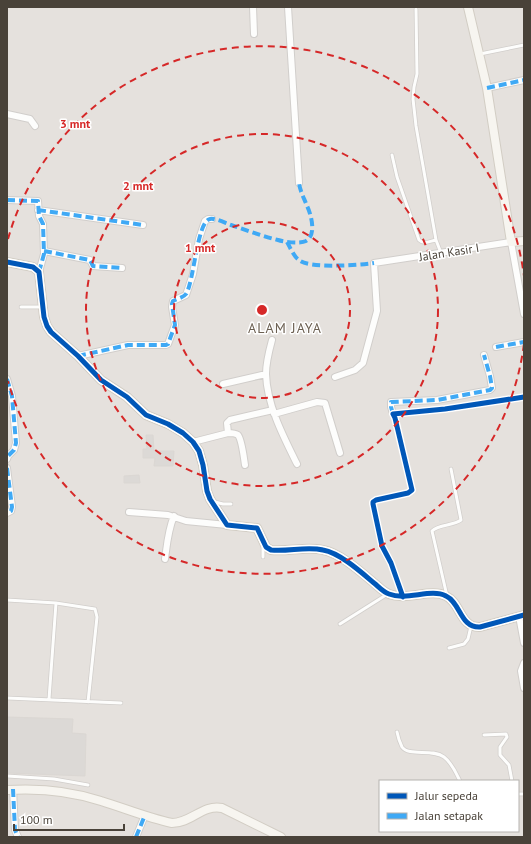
<svg xmlns="http://www.w3.org/2000/svg" width="531" height="844" viewBox="0 0 531 844" font-family="'PT Sans',sans-serif">
<style>
.industrial{fill:#e5e1dd;fill-rule:evenodd}
.building{fill:#dcd9d6;stroke:#dbd7d3}
.lines{fill:none;stroke-linecap:round;stroke-linejoin:round}
.lane-casing{stroke:#d1cecb;stroke-width:4.5}
.street-casing{stroke:#d1cecb;stroke-width:8}
.secondary-casing{stroke:#d2cdc4;stroke-width:10}
.lane{stroke:#fdfdfc;stroke-width:3}
.street{stroke:#fdfdfc;stroke-width:6}
.secondary{stroke:#f7f5f0;stroke-width:8}
.quiet{stroke:#3fa9f5;stroke-width:4;stroke-dasharray:8 4;stroke-linecap:butt}
.cycleway-casing{stroke:#fff;stroke-width:8}
.cycleway{stroke:#0057b8;stroke-width:5}
.ring{fill:none;stroke:#d62828;stroke-width:2;stroke-dasharray:7 5}
.labels{text-anchor:middle;dominant-baseline:central;stroke-width:3;stroke-linejoin:round;paint-order:stroke}
.street-label{font-size:12px;fill:#494239;stroke:#fff}
.quarter-label{font-size:14px;letter-spacing:1px;fill:#6b5f51;stroke:#fff}
.centre{fill:#d62828;stroke:#fff;stroke-width:2}
.ring-label{font-size:12px;text-anchor:middle;font-weight:bold;fill:#d62828;stroke:#fff;stroke-width:3;stroke-linejoin:round;paint-order:stroke}
</style>
<rect width="100%" height="100%" fill="#f3f0ed"/>
<path class="industrial" d="M7,7H524V837H7ZM380,781H518V831H380Z"/>
<path class="building" d="M146,435H153L154,451H174L173,466H154L155,458H143V449H147Z
M139,475L140,483H124V476Z
M7,717L73,719L72,733L86,734L85,776L7,773Z"/>
<g class="lines">
<defs>
<path id="lane" d="M416,9L417,74L414,87L413,99L416,126L436,240L441,253
M480,54L524,45
M392,155L397,177L419,240C424,245 430,241 436,240
M21,307H41
M215,502L223,504H231
M263,545V557
M447,596L432,531C439,524 453,526 461,520L451,469
M7,600L56,603L95,609L97,617L88,702
M340,624L386,595
M449,648L464,644L468,639L471,626
M7,698L121,703
M49,699L56,603
M397,732C398,737 400,743 402,747C409,757 432,748 444,757C452,763 456,773 460,781
M484,735L506,734L507,737L500,747V755L509,765L512,781
M7,776L54,779L88,785
M518,794H524"/>
<path id="street" d="M253,7L254,34
M288,7L299,183
M487,88L524,80
M7,114L30,119L35,126
M7,200L38,201L39,216L43,224L44,254L39,272
M38,210L143,225
M44,251L90,260L93,266L122,268
M272,340C269,351 266,363 266,374C267,405 283,436 297,464
M496,347L524,342
M78,356L128,345H166L168,344L175,325L172,307L173,301L186,295L193,274L199,239L205,221L208,219H212
M335,377L355,370L363,363L377,311L374,263L511,242L524,314
M7,379L12,396L16,443L14,450L8,456L7,459
M223,384L266,374
M274,414L317,402L325,403L340,453
M393,414L391,407V402L437,400L490,390L492,388L490,376L484,355
M228,433L227,423L230,420L273,410
M193,442L228,433C231,433 235,433 238,435C242,440 244,459 245,465
M7,468L12,507L11,511L7,513
M129,512L168,515L186,521L227,525
M165,559C167,544 168,530 174,516
M403,597L391,563L382,546L373,504V502L376,500L408,493L412,490L395,418L393,414L445,409L524,397
M519,616L524,643
M524,663L521,671L524,688
M13,789L15,830L18,837
M136,837L145,815"/>
<path id="secondary" d="M468,7L487,88L511,242L524,241
M7,262L33,267L39,272L44,317L47,326L51,332L78,356L101,380L127,397L146,415L168,424L183,433L193,442L199,451L203,465L207,491L210,499L227,525L257,528L266,547L271,550C288,552 306,546 323,550C340,553 361,572 374,583C378,586 383,592 389,594C407,601 431,588 446,596C461,603 460,628 480,627L524,615
M7,790C39,788 71,791 101,801C124,808 148,818 172,823C191,823 203,804 222,808L281,837"/>
</defs>
<use href="#lane" class="lane-casing"/>
<use href="#street" class="street-casing"/>
<use href="#secondary" class="secondary-casing"/>
<use href="#lane" class="lane"/>
<use href="#street" class="street"/>
<use href="#secondary" class="secondary"/>
<path class="quiet" d="M487,88L524,80
M7,200L38,201L39,216L43,224L44,254L39,272
M38,210L143,225
M287,242C290,247 294,257 299,260C309,269 360,265 374,263
M44,251L90,260L93,266L122,268
M496,347L524,342
M78,356L128,345H166L168,344L175,325L172,304L173,301C177,299 184,297 186,294C194,282 197,221 210,219C216,218 225,223 231,225C246,230 262,236 278,240C284,242 300,244 306,241C317,235 311,214 307,206C304,198 300,191 299,183
M7,379L12,396L16,443L14,450L8,456L7,459
M393,414L391,407V402L437,400L490,390L492,388L490,376L484,355
M7,468L12,507L11,511L7,513
M13,789L15,830L18,837
M136,837L145,815"/>
<defs>
<path id="cycleway" d="M7,262L33,267L39,272L44,317L47,326L51,332L78,356L101,380L127,397L146,415L168,424L183,433L193,442L199,451L203,465L207,491L210,499L227,525L257,528L266,547L271,550C288,552 306,546 323,550C340,553 361,572 374,583C378,586 383,592 389,594C407,601 431,588 446,596C461,603 460,628 480,627L524,615
M403,597L391,563L382,546L373,504V502L376,500L408,493L412,490L395,418L393,414L445,409L524,397"/>
</defs>
<use href="#cycleway" class="cycleway-casing"/>
<use href="#cycleway" class="cycleway"/>
</g>
<g class="ring">
<circle cx="262" cy="310" r="88"/>
<circle cx="262" cy="310" r="176"/>
<path d="M524 344A264 264 0 0 1 8 381M8 239A264 264 0 0 1 524 276"/>
</g>
<g class="labels">
<g class="street-label">
<text transform="translate(449 252) rotate(-9)">Jalan Kasir I</text>
</g>
<g class="quarter-label">
<text x="285" y="328">ALAM JAYA</text>
</g>
</g>
<circle cx="262" cy="310" r="6" class="centre"/>
<g class="ring-label">
<text x="75" y="128">3 mnt</text>
<text x="138" y="190">2 mnt</text>
<text x="200" y="252">1 mnt</text>
</g>
<rect width="531" height="844" fill="none" stroke="#494239" stroke-width="16"/>
<rect x="379" y="780" width="140" height="52" fill="#ffffff" stroke="#b6b3b0"/>
<rect x="387" y="793" width="20" height="6" fill="#0057b8" stroke="#b6b3b0"/>
<text x="415" y="800" font-size="12" fill="#494239">Jalur sepeda</text>
<rect x="387" y="813" width="20" height="6" fill="#3fa9f5" stroke="#b6b3b0"/>
<text x="415" y="820" font-size="12" fill="#494239">Jalan setapak</text>
<path d="M14 824v6h110v-6" fill="none" stroke="#494239" stroke-width="2"/>
<text x="20" y="824" font-size="12" fill="#494239" stroke="#ffffff" stroke-width="3" paint-order="stroke">100 m</text>
</svg>
